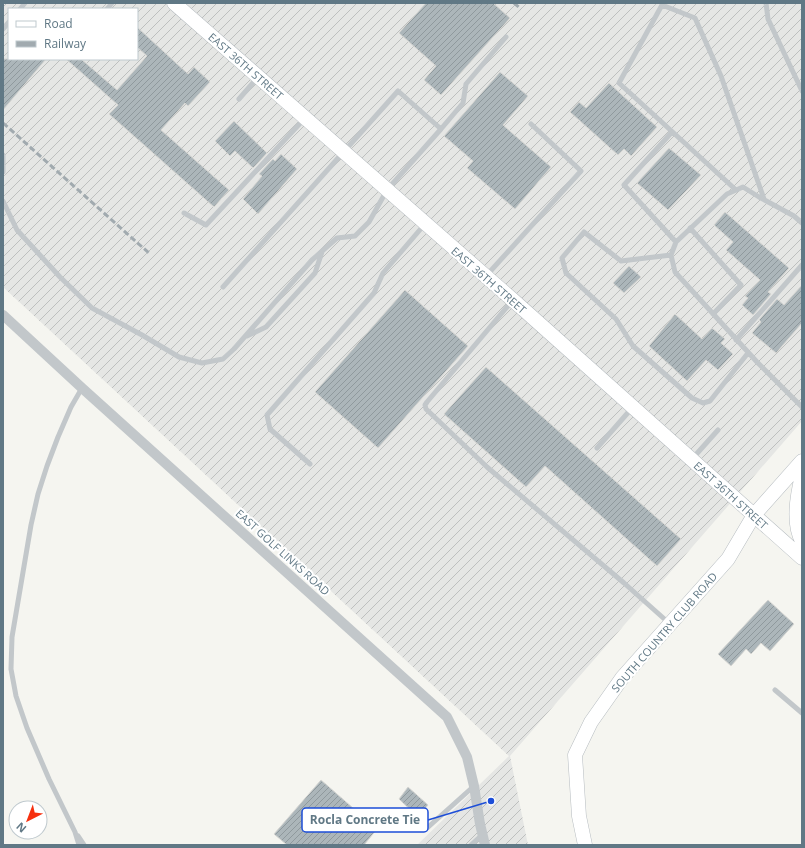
<svg xmlns="http://www.w3.org/2000/svg" width="805" height="848" viewBox="0 0 805 848" font-family="'Open Sans',sans-serif">
<style>
.industrial{fill:url(#industrial-furrows);fill-rule:evenodd}
.building{fill:url(#building-hatch);stroke:#d6d6d3}
.lines{fill:none;stroke-linecap:round;stroke-linejoin:round}
.secondary-casing{stroke:#b6bcc0;stroke-width:15}
.lane{stroke:#c2c7ca;stroke-width:5}
.street{stroke:#c2c7ca;stroke-width:10}
.secondary{stroke:#fff;stroke-width:14}
.rail{stroke:#a1aaaf;stroke-width:3;stroke-dasharray:6 3;stroke-linecap:butt}
.labels{text-anchor:middle;dominant-baseline:central;stroke-width:4;stroke-linejoin:round;paint-order:stroke}
.street-label{font-size:11px;fill:#607885;stroke:#fff}
.leader{fill:none;stroke:#1d4ed8;stroke-width:1.5}
.callout-dot{fill:#1d4ed8;stroke:#fff;stroke-width:1.5}
.callout{fill:#fff;stroke:#1d4ed8;stroke-width:1.5}
.callout-label{font-size:12px;text-anchor:middle;font-weight:bold;fill:#607885}
</style>
<defs>
<pattern id="industrial-furrows" width="10" height="10" patternUnits="userSpaceOnUse"><rect width="10" height="10" fill="#e5e6e4"/><path d="M-1 1l2-2M0 10L10 0M9 11l2-2" fill="none" stroke="#bdbfbe"/></pattern>
<pattern id="building-hatch" width="6" height="6" patternUnits="userSpaceOnUse"><rect width="6" height="6" fill="#acb6ba"/><path d="M-1 1l2-2M0 6l6-6M5 7l2-2" fill="none" stroke="#8f999d"/></pattern>
</defs>
<rect width="100%" height="100%" fill="#f5f5f0"/>
<path class="industrial" d="M3,3H802V421L510,756L528,845H417L509,756L3,287ZM9,9H137V59H9Z"/>
<path class="building" d="M426,3H493L510,18L441,95L424,80L436,66L399,33Z
M137,27L188,74L194,67L210,82L188,106L185,103L161,130L229,190L214,207L109,114L118,105L66,59H81L117,90L147,56L137,47Z
M3,59H46L3,110Z
M500,72L528,96L503,125L551,167L515,209L467,168L473,161L444,136Z
M609,83L657,127L631,156L624,149L618,155L570,112L579,102L586,108Z
M234,121L267,153L253,168L235,151L230,156L215,141Z
M669,148L701,175L668,210L637,183Z
M281,154L297,169L258,214L243,199L262,176L259,174L273,159L275,161Z
M725,212L789,268L768,292L771,294L753,315L742,305L748,298L745,296L760,280L726,250L733,242L714,225Z
M629,266L641,277L624,293L613,283Z
M802,285V323L776,353L752,333L761,322L759,320L777,299L784,305Z
M405,290L468,346L378,448L315,392Z
M675,314L702,339L712,328L725,339L721,343L733,354L718,370L706,360L687,381L649,346Z
M486,367L681,539L657,566L545,466L526,487L444,414Z
M768,600L794,624L770,651L761,643L751,654L746,649L731,666L718,654Z
M321,780L377,829L364,845H287L274,834Z
M408,787L428,805L418,817L399,799Z"/>
<g class="lines">
<defs>
<path id="secondary" d="M174,3L513,300L802,558
M802,476C797,496 792,523 802,541
M585,845L579,816L575,755L591,722L622,678L670,624L728,559L754,515L802,461"/>
</defs>
<use href="#secondary" class="secondary-casing"/>
<path class="lane" d="M766,3L768,19L802,91
M20,9L25,3
M107,9L112,3
M3,29L9,22
M239,99L258,77
M441,129L463,103L466,84L506,37
M672,132L624,185L676,242
M3,172V155
M736,190L619,83L662,5L695,18L721,76L764,199
M3,201L17,230L60,277L92,308L142,335L179,357L202,363L223,359L234,349L312,260L337,238L355,236L369,222L387,190L441,129L398,91L223,287
M184,213L206,225L305,118
M802,223L794,216L759,197L743,187L727,194L676,242L671,255L675,272L757,362L802,407
M690,228L741,285L713,314
M671,255L621,261L584,232L562,258L566,273L616,319L633,346L692,398L703,403L710,401L748,353
M486,276L581,171L531,124
M512,301L427,402L425,405L426,409L487,467L624,583L670,624
M247,336L266,327L315,273L322,252
M736,340L802,265
M597,448L632,408
M692,459L718,430
M310,464L270,429L267,415L374,293L383,273L424,225
M775,690L802,713
M426,829L474,786
M78,836L84,845
M79,845L75,832L49,779L27,728L16,696L11,669L12,637L31,525L38,494L47,466L58,437L71,407L82,388
M471,845L482,835"/>
<path class="street" d="M3,315L82,388L447,717L467,757L474,786L480,824L485,845"/>
<use href="#secondary" class="secondary"/>
<path class="rail" d="M514,3L521,9
M3,123L150,254"/>
</g>
<g class="labels">
<g class="street-label">
<text transform="translate(246 66) rotate(41)">EAST 36TH STREET</text>
<text transform="translate(489 280) rotate(41)">EAST 36TH STREET</text>
<text transform="translate(731 495) rotate(42)">EAST 36TH STREET</text>
<text transform="translate(283 552) rotate(42)">EAST GOLF LINKS ROAD</text>
<text transform="translate(664 632) rotate(-49)">SOUTH COUNTRY CLUB ROAD</text>
</g>
</g>
<path class="leader" d="M491 801L428 820"/>
<circle class="callout-dot" cx="491" cy="801" r="4"/>
<rect class="callout" x="302" y="808" width="126" height="24" rx="4"/>
<g class="callout-label">
<text x="365" y="824">Rocla Concrete Tie</text>
</g>
<rect width="805" height="848" fill="none" stroke="#607885" stroke-width="8"/>
<rect x="8" y="8" width="130" height="52" fill="#ffffff" stroke="#bfc9ce"/>
<rect x="16" y="21" width="20" height="6" fill="#ffffff" stroke="#bfc9ce"/>
<text x="44" y="28" font-size="12" fill="#607885">Road</text>
<rect x="16" y="41" width="20" height="6" fill="#a1aaaf" stroke="#bfc9ce"/>
<text x="44" y="48" font-size="12" fill="#607885">Railway</text>
<g transform="translate(28 820) rotate(222)"><circle r="19" fill="#ffffff" stroke="#bfc9ce"/>
<path d="M0-3L7 15L0 10L-7 15Z" fill="#f6300f"/>
<text y="-6" font-size="11" font-weight="bold" text-anchor="middle" fill="#607885">N</text>
</g>
</svg>
